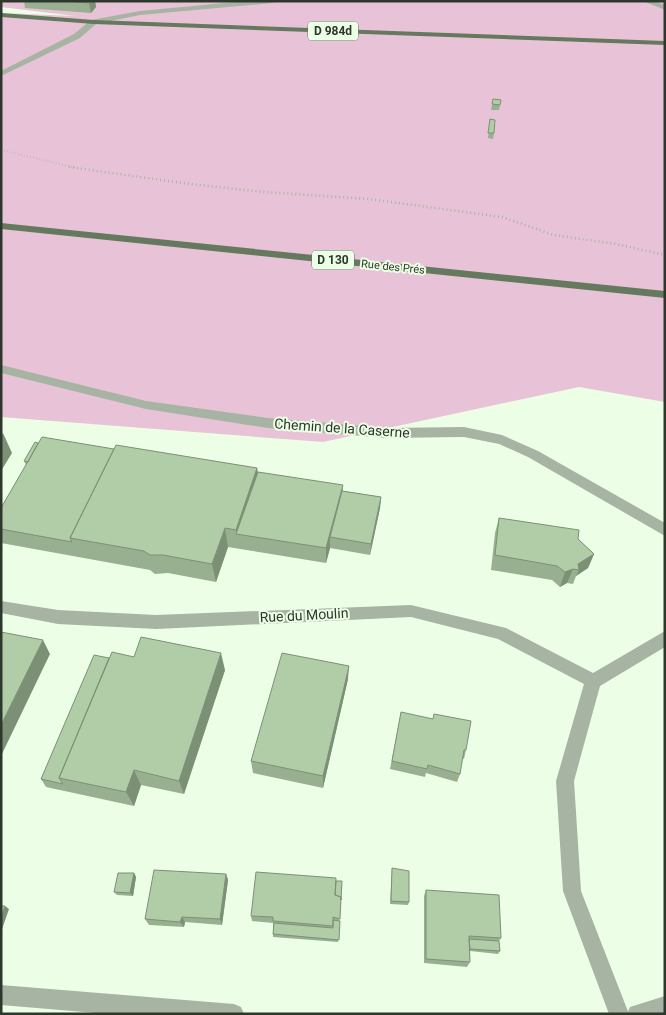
<svg xmlns="http://www.w3.org/2000/svg" width="666" height="1015" viewBox="0 0 666 1015" font-family="Roboto,sans-serif">
<style>
.green{fill:#e8c3d8}
.lines{fill:none;stroke-linecap:round;stroke-linejoin:round}
.path-far1{stroke:#a6b5a1;stroke-width:2;stroke-dasharray:0.5 2.5;stroke-linecap:butt}
.path{stroke:#a6b5a1;stroke-width:2.5;stroke-dasharray:1 3;stroke-linecap:butt}
.minor{fill:#a7b3a3;fill-rule:evenodd}
.tertiary{fill:#a7b3a3;fill-rule:evenodd}
.primary{fill:#64795d;fill-rule:evenodd}
.wall{fill:#98b090}
.shaded-wall{fill:#7c9076}
.building{fill:#b1cda8;stroke:#7c9076}
.labels{text-anchor:middle;dominant-baseline:central;stroke-width:4;stroke-linejoin:round;paint-order:stroke}
.far-street-label{font-size:11px;fill:#2e372b;stroke:#ecffe6}
.shield{fill:#ecffe6;stroke:#677363;stroke-width:1}
.shield-label{font-size:12px;font-weight:bold;fill:#2e372b}
.street-label{font-size:14px;fill:#2e372b;stroke:#ecffe6}
</style>
<rect width="100%" height="100%" fill="#ecffe6"/>
<path class="green" d="M1,1H665V402L579,387L323,442L1,417V13L75,16L1,7Z"/>
<g class="lines">
<path class="path-far1" d="M1,150L77,168"/>
<path class="path" d="M69,167L190,184L264,192L369,199L502,217L554,235L616,244L665,255"/>
<path class="minor" d="M245,1H276L272,3L140,15L96,24L80,38L1,76V71L74,34L91,20L140,11Z
M643,1H654L665,5V10Z
M1,365L146,401L268,418L387,428L464,427L502,435L538,451L665,523V536L528,457L499,444L464,437L387,438L268,428L146,409L1,373Z
M1,601L58,610L156,615L411,605L506,628L593,673L665,631V647L600,686L574,781L581,891L629,1014H609L563,891L556,781L584,684L498,639L411,617L156,629L58,624L1,613Z
M1,985L234,1004L241,1007L244,1014H108L1,1005Z"/>
<path class="tertiary" d="M665,996V1014H627L630,1007Z"/>
<path class="primary" d="M1,13L94,20L665,41V45L94,24L1,17Z
M1,223L665,291V298L1,229Z"/>
</g>
<path class="wall" d="M24,1H95L96,7L91,13L25,8Z
M493,99L501,100L499,110H491Z
M490,119L494,133L493,139L488,138Z
M114,449L257,468L258,472L343,491L381,497L380,508L370,555L330,548L326,563L228,547L216,582L168,573L155,574L150,570L1,543V508L26,465L24,461Z
M499,518L578,539L594,554L588,568L576,576L573,584L567,583L560,587L552,580L491,570L495,533Z
M134,657L225,670L184,794L141,785L134,806L46,787L41,779L109,658Z
M348,679L323,788L253,773L251,761Z
M401,712L466,750L464,759L462,758L460,774L457,782L426,773L425,777L390,769Z
M392,868L409,902L408,905L390,904Z
M134,873L136,877L133,896L117,895L114,892Z
M226,874L228,880L222,925L185,922L184,927L149,925L145,919Z
M336,881H342L338,942L273,937V923L252,921L251,916Z
M426,890L501,938L499,941L500,951L498,954L470,951V962L467,967L424,963V896Z"/>
<path class="shaded-wall" d="M91,1H95L96,7L91,13L89,3Z
M3,433L12,453L1,471V436Z
M257,468L259,487L236,534V530Z
M343,485L342,500L330,537V548L326,563V548Z
M381,497L380,508L370,555L371,544Z
M225,528L228,547L216,582L212,564Z
M594,554L588,568L576,576L579,570L578,564Z
M573,569L567,583L560,587L565,572Z
M43,640L50,654L1,756V725Z
M221,653L225,670L184,794L179,781Z
M349,666L348,679L323,788V776Z
M134,770L141,785L134,806L126,792Z
M134,873L136,877L133,896L130,893Z
M226,874L228,880L222,925L220,919Z
M5,906L9,909L1,932V917Z
M182,917L185,922L184,927L180,922Z"/>
<path class="building" d="M70,1H91L89,3Z
M493,99L501,100L500,105L492,104Z
M490,119L495,120L494,133H488Z
M42,437L114,449L70,538L72,542L1,529V508Z
M35,442L38,443L28,462L24,461Z
M116,445L257,468L236,530L225,528L212,564L163,555H150L144,551L70,538Z
M258,472L343,485L326,548L236,534Z
M342,491L381,497L371,544L330,537Z
M499,518L579,530L578,539L594,554L578,564L579,570L573,569L565,572L557,566L495,555Z
M1,632L43,640L1,725Z
M141,637L221,653L179,781L134,770L126,792L59,778L112,652L134,657Z
M282,653L349,666L323,776L251,761Z
M94,655L109,658L59,778L63,784L41,779Z
M401,712L433,719L434,714L471,721L466,750H464L460,774L428,765L427,769L392,761Z
M392,868L409,871V902L391,901Z
M154,870L226,874L220,919L182,917L180,922L145,919Z
M256,872L336,878L335,895L341,897L340,919L333,917V926L273,921V917L251,916Z
M118,873H134L130,893L114,892Z
M336,881H342L341,900V897L335,895Z
M426,890L499,895L501,938L469,936L470,962L426,959Z
M1,906H5L1,917Z
M333,920L340,921L339,940L273,934L274,923L333,928Z
M469,939L499,941L500,951L470,949Z"/>
<g class="labels">
<g class="far-street-label">
<text transform="translate(393 267) rotate(6)">Rue des Prés</text>
</g>
<g class="shield">
<rect x="308" y="21.5" width="50" height="19" rx="4"/>
<rect x="312" y="250.5" width="42" height="19" rx="4"/>
</g>
<g class="shield-label">
<text x="333" y="31">D 984d</text>
<text x="333" y="260">D 130</text>
</g>
<g class="street-label">
<text transform="translate(342 428) rotate(4)">Chemin de la Caserne</text>
<text transform="translate(304 615) rotate(-3)">Rue du Moulin</text>
</g>
</g>
<rect width="666" height="1015" fill="none" stroke="#2e372b" stroke-width="5"/>
</svg>
